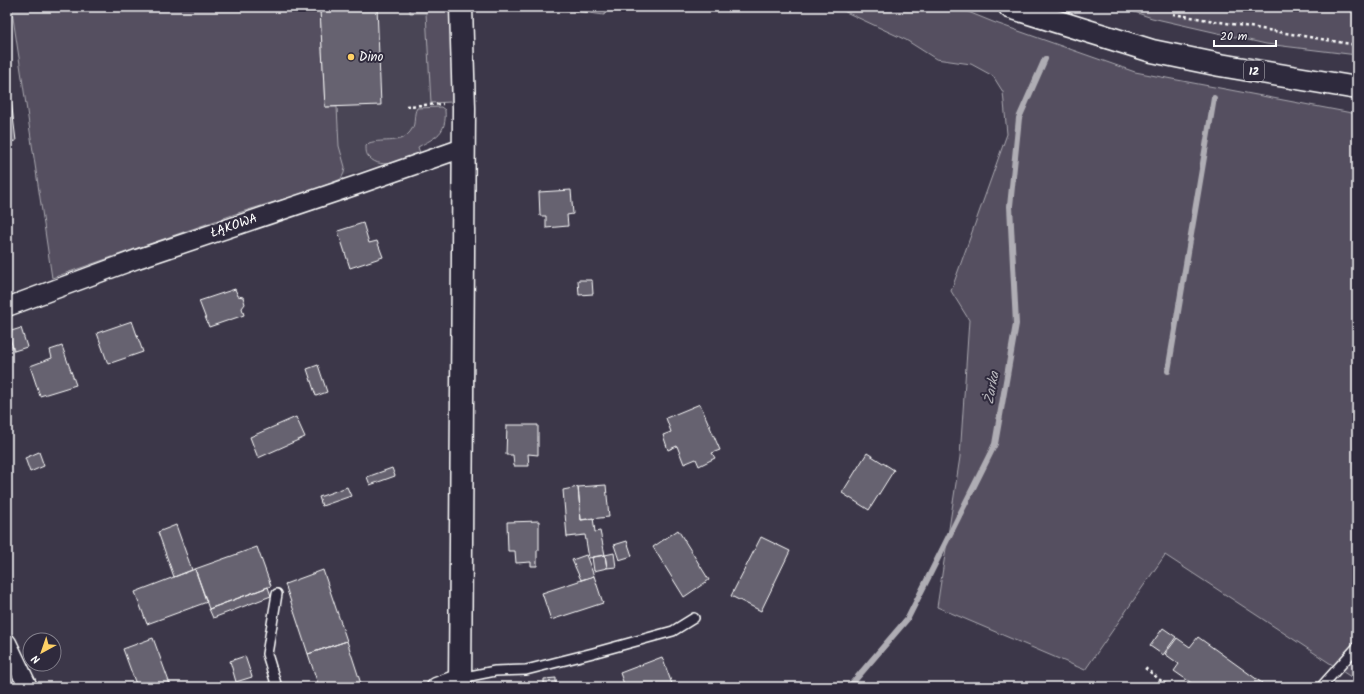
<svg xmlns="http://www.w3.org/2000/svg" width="1364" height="694" viewBox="0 0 1364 694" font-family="Kalam,sans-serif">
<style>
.built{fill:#494455}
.green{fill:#555060;stroke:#aaa8b0}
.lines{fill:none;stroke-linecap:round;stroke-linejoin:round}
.stream{stroke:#afadb4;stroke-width:6}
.building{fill:#666270;stroke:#fff}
.service-casing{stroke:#fff;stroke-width:12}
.minor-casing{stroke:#fff;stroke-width:21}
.secondary-casing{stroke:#fff;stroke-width:25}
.primary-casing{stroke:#fff;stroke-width:25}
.path{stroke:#fff;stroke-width:2.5;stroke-dasharray:3 3;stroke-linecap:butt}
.service{stroke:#2f2a3d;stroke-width:9}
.minor{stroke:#2f2a3d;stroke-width:18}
.secondary{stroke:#2f2a3d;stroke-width:22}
.primary{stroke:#2f2a3d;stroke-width:22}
.poi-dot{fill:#ffd166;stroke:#2f2a3d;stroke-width:1.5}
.labels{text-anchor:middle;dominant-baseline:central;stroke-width:4;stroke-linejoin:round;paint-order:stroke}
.shield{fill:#2f2a3d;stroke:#c1bfc5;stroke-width:1}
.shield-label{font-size:12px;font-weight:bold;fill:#fff}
.poi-label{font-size:13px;fill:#fff;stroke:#2f2a3d;text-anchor:start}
.street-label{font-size:13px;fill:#fff;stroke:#2f2a3d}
.water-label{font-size:14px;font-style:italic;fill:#b5b4ba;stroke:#2f2a3d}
</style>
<rect width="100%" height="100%" fill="#3c3749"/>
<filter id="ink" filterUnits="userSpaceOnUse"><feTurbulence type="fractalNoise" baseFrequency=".025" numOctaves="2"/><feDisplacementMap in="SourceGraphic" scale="8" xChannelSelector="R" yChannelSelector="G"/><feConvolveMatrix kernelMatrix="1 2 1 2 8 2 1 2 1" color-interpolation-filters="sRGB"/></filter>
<g filter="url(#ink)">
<path class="built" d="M306,7H433L439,94L436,114L418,147L420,153L315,185Z"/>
<path class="green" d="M7,7H323L320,9L325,107H337L339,146L345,167L344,173L341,179L314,190L238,213L52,278L12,11L7,12Z
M410,7H451L452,102L431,103L426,13H410Z
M546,7H611L604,15Z
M835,7H956L993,22L1135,72L1357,114V681L1165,555L1085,670L937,607L960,457L969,320L951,291L1007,134L1003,92L993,76L971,64L936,59L906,40Z
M1120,7H1357V55L1266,44L1152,18Z
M441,107L445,110C447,134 436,137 418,147L420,153C406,158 382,172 369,157C366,154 366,151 366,146L369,143C384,138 402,146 412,129C416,123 413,114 417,108Z"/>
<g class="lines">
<path class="stream" d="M1168,371L1214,98
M849,687L908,618L995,444L1016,324L1010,206L1019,118L1045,59"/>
</g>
<path class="building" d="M351,7H377L381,105L325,107L320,9Z
M7,100H11L16,141L7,142Z
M571,190L573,214L567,215L568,226L546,228V216H540L539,192Z
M363,223L369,243L377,241L383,257L350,268L338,231Z
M578,280H592L593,294L579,295Z
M235,289L238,296L243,297L245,304L242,308L244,315L209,327L199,301Z
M132,321L143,352L108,364L97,333Z
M21,328L27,347L14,351L8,332Z
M62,346L76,385L40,396L30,366L52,358L50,350Z
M318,365L327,392L316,396L307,369Z
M700,404L720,450L712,453L715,458L699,466L696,459L684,464L677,446L668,450L663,435L671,432L666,418Z
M296,417L305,437L258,458L250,437Z
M507,425H538V455L528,454L529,466H514L513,455H506Z
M39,452L44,466L30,472L25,458Z
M867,453L894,470L869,510L842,493Z
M392,468L395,476L370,485L367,477Z
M606,485L609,517L581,520L578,487Z
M347,487L351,496L322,506L319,497Z
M578,487L581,520L593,518L595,532L600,531L605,555L589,558L585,535L567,537L563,490Z
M539,521V550H537V566H531V562L516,563L515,551H508L507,522Z
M176,525L192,570L174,577L158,532Z
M678,530L709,580L684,597L653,547Z
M761,537L790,551L761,611L731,596Z
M627,541L632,556L619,560L614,545Z
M257,547L271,586L209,609L195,569Z
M614,553L616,567L607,568L605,555Z
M586,555L594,576L581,580L572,560Z
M605,555L607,568L594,571L592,557Z
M195,569L207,602L147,624L135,592Z
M323,570L347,641L308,654L285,584Z
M594,576L603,603L551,620L542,593Z
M268,587L271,596L213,618L209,609Z
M1163,628L1176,637L1163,655L1150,646Z
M1198,637L1262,683L1259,687H1197L1174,671L1179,664L1165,654L1177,638L1190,647Z
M153,638L171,687H137L123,649Z
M347,641L362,687H319L308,654Z
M245,656L252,677L236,682L230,661Z
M662,657L672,684L663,687H625L620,673Z
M556,678V687H544V679Z"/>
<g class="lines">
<defs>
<path id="service" d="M277,594L267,654L277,687
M460,678L495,671L526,670L593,653L673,631L694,618
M1321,687L1357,647"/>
<path id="minor" d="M7,307L137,259L360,184L463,148
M7,643L28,687
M436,687L460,678"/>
<path id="secondary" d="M460,687L464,108L461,7"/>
<path id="primary" d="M1010,7L1152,51L1220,65L1357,88"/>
</defs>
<use href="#service" class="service-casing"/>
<use href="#minor" class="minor-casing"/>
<use href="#secondary" class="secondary-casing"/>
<use href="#primary" class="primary-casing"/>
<path class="path" d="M1173,14L1357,45
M406,106L443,104
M1145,668L1169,687"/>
<use href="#service" class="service"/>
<use href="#minor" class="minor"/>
<use href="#secondary" class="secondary"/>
<use href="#primary" class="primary"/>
</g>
</g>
<circle class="poi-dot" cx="351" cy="57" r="4"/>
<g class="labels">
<rect class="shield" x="1244" y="61" width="20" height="20" rx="3"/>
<g class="shield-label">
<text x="1254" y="71">12</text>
</g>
<g class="poi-label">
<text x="359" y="57">Dino</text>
</g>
<g class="street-label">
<text transform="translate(234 226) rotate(-19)">ŁĄKOWA</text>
</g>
<g class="water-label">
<text transform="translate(992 388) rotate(-80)">Żarka</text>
</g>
</g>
<rect width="1364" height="694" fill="none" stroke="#2f2a3d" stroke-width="24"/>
<rect x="12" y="12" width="1340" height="670" fill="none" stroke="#fff" stroke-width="1.5" filter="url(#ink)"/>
<g transform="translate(42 652) rotate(220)"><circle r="19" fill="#2f2a3d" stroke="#827f8b"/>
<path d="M0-3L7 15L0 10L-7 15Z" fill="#ffd166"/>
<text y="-6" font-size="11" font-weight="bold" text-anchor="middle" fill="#ffffff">N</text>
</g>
<path d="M1214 40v6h62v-6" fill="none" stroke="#ffffff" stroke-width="2"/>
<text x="1220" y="40" font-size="12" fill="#ffffff" stroke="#2f2a3d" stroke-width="3" paint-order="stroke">20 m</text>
</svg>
